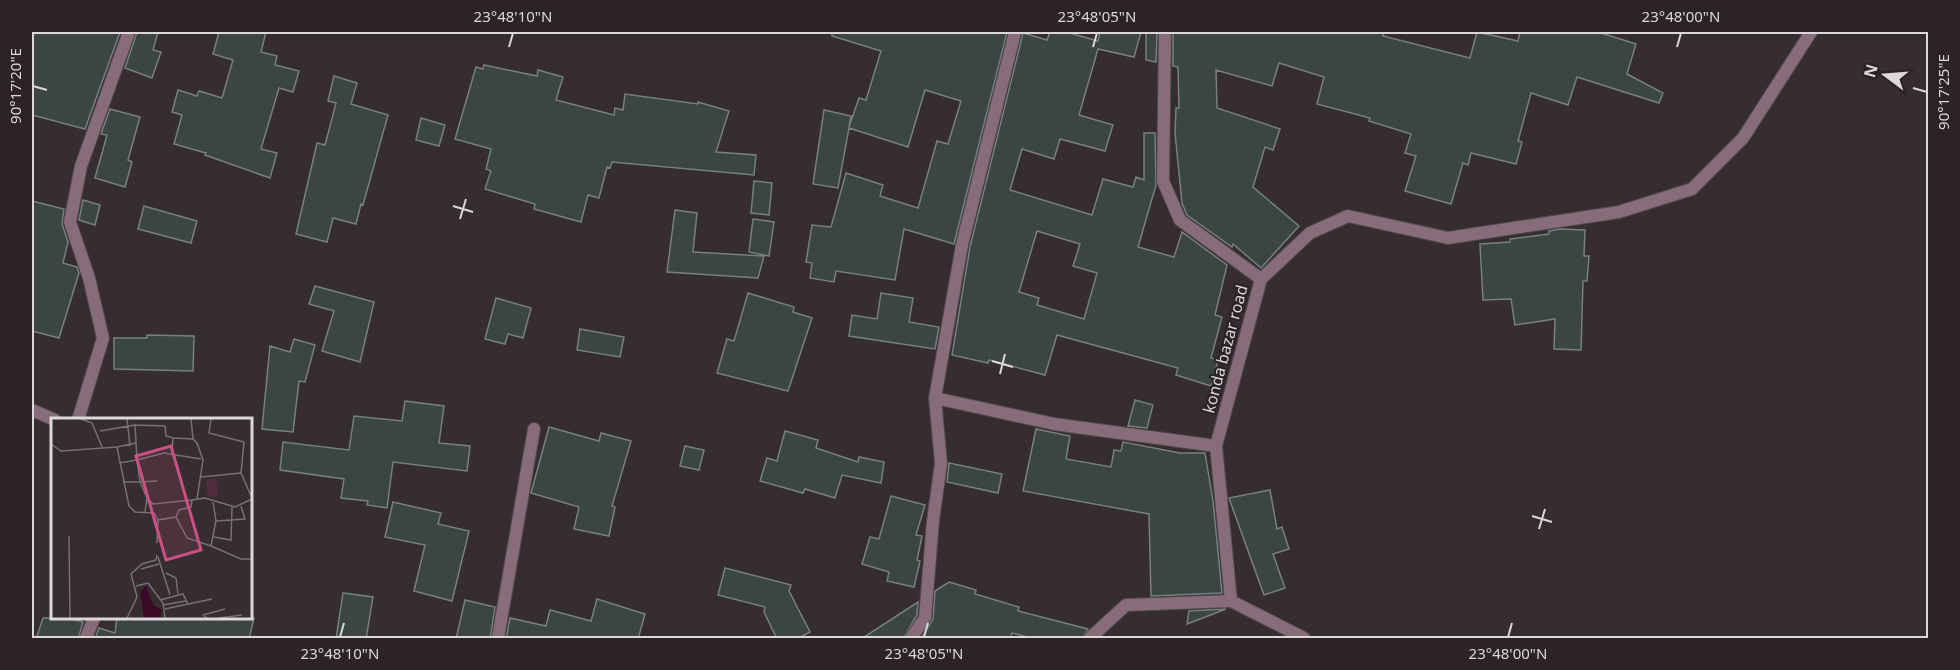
<svg xmlns="http://www.w3.org/2000/svg" width="1960" height="670" viewBox="0 0 1960 670" font-family="'Noto Sans',sans-serif">
<style>
.building{fill:#3b4543;stroke:#76817f;stroke-width:1.5;fill-rule:evenodd}
.lines{fill:none;stroke-linecap:round;stroke-linejoin:round}
.minor-casing{stroke:#50484b;stroke-width:14}
.tertiary-casing{stroke:#50484b;stroke-width:14}
.minor{stroke:#876d79;stroke-width:12}
.tertiary{stroke:#876d79;stroke-width:12}
.ticks{fill:none;stroke:#dcd7d9;stroke-width:2}
.labels{text-anchor:middle;dominant-baseline:central;stroke-width:4.5;stroke-linejoin:round;paint-order:stroke}
.street-label{font-size:16px;fill:#dcd7d9;stroke:#2b2326}
.inset-road{fill:none;stroke:#787174;stroke-width:1.5}
.view{fill:#ca5181;fill-opacity:0.15;stroke:#ca5181;stroke-width:3}
.inset-edge{fill:none;stroke:#dcd7d9;stroke-width:3}
.neatline{fill:none;stroke:#dcd7d9;stroke-width:2}
.ticks-label{font-size:15px;text-anchor:middle;fill:#dcd7d9}
</style>
<rect width="100%" height="100%" fill="#352d30"/>
<path class="building" d="M32,32H120L85,129L32,115Z
M137,32H158L153,50L161,52L152,78L125,68Z
M219,32H266L261,52L277,56L275,65L299,71L293,92L279,88L261,149L277,153L270,178L205,155L206,153L174,144L182,115L172,112L178,90L197,96L199,91L222,98L233,60L213,54Z
M832,32H1007L954,244L904,229L895,280L836,271L834,282L810,278L812,263L806,262L812,225L831,227L846,173L883,185L880,196L918,208L937,141L948,144L961,101L925,90L908,147L849,128L838,188L813,184L824,110L851,116L849,127L859,98L866,100L881,51L832,36Z
M1050,32H1066L1098,41L1100,32H1141L1134,57L1098,49L1079,115L1113,125L1105,151L1060,139L1054,159L1022,149L1010,190L1092,215L1103,179L1133,187L1136,177L1144,180V133H1155L1156,185L1138,247L1174,257L1182,232L1227,265L1215,315L1222,317L1211,358L1218,360L1211,386L1176,375L1178,368L1057,335L1045,375L989,360L988,363L952,355L970,247L1023,33L1047,40ZM1037,231L1080,244L1073,266L1097,273L1084,319L1037,305L1039,298L1019,292Z
M1146,32H1157L1156,62L1146,60Z
M1173,32H1384L1383,36L1470,58L1477,32L1518,41L1520,32H1598L1636,44L1627,74L1663,93L1659,103L1577,77L1568,105L1531,93L1518,141L1522,142L1516,164L1471,153L1468,165L1463,163L1451,204L1405,191L1416,156L1405,153L1411,134L1369,121L1370,118L1317,104L1324,77L1279,63L1272,86L1216,70L1217,108L1280,129L1273,150L1265,147L1253,187L1299,226L1261,268L1233,244L1232,247L1187,215L1182,203L1175,133L1176,108H1179L1178,67L1173,66Z
M484,65L537,76L538,70L563,77L556,100L614,115L615,108L623,110L625,94L698,104V102L729,111L716,152L756,155L754,175L612,162L610,168L607,167L599,198L588,195L581,222L534,209L535,204L485,189L491,171L486,169L491,149L455,139L476,67L483,69Z
M334,76L357,83L351,104L388,115L363,205L361,204L356,224L333,218L327,242L296,234L317,143L325,145L336,103L328,101Z
M110,109L140,117L128,160L132,162L125,187L95,178L107,135L101,134Z
M421,118L445,125L439,146L416,140Z
M754,181L772,183L769,215L751,213Z
M83,200L100,205L95,225L79,220Z
M32,201L64,209L62,224L68,242L63,263L77,267L79,273L59,338L32,331Z
M144,206L197,221L191,243L138,229Z
M675,210L697,213L693,252L764,256L758,278L667,272Z
M753,219L774,222L769,256L749,252Z
M1560,229L1585,230L1584,256H1589L1587,281H1583L1581,350L1554,349L1555,319L1515,325L1511,299L1483,300L1480,244L1510,242V239L1549,234V231Z
M315,286L374,302L360,362L322,351L334,311L309,304Z
M748,293L794,307L793,312L812,318L788,391L717,373L727,339L734,341Z
M881,293L913,298L909,322L939,327L935,349L849,336L852,315L877,319Z
M496,298L531,308L523,338L508,334L505,344L485,339Z
M580,329L624,337L620,357L577,350Z
M147,335L194,336L193,371L114,369V338H147Z
M294,339L315,345L305,382L299,381L293,432L262,429L270,346L290,352Z
M1135,400L1153,405L1147,428L1128,426Z
M405,401L444,406L439,443L470,446L467,471L393,462L387,508L367,505L368,501L341,498L344,479L280,470L283,442L349,450L354,416L402,421Z
M549,427L599,441L601,433L631,441L612,506L615,507L609,536L574,529L579,507L531,493Z
M1036,429L1070,436L1066,459L1111,467L1114,450L1121,451L1123,442L1180,453H1205L1213,501L1222,593L1151,596L1149,514L1023,491Z
M785,431L818,440L816,448L858,462L859,457L884,462L881,483L842,475L835,498L805,489L803,493L760,481L767,458L777,461Z
M685,446L704,450L699,470L680,466Z
M949,463L1002,474L998,493L947,482Z
M1270,490L1277,529L1282,527L1289,549L1273,554L1285,588L1264,595L1229,498Z
M891,496L925,505L916,535L922,536L917,560L920,561L914,587L887,581L889,572L862,564L870,537L879,539Z
M393,502L441,513L438,524L469,531L452,601L414,591L425,545L385,537Z
M725,568L791,585L789,591L810,632L797,639H777L764,612L765,607L718,595Z
M949,582L976,590L975,594L1019,607L1018,611L1088,629L1082,639H1035L1012,633L1010,639H921L933,619L935,591Z
M343,593L373,597L366,639H336Z
M597,599L645,614L638,639H506L510,618L546,626L550,610L591,621Z
M465,600L495,607L490,639H456Z
M918,602L917,615L903,639H861Z
M1226,609L1187,624L1189,611Z
M43,618H69L83,622L78,639H36Z
M117,618H254L249,639H95L99,628L115,633Z"/>
<g class="lines">
<defs>
<path id="minor" d="M1261,279L1310,233L1348,216L1448,238L1619,212L1692,189L1743,138L1811,32
M935,398L1054,424L1216,446
M32,410L55,420
M78,420L103,338L89,278L70,222L81,166L129,32
M86,638L94,618
M498,638L534,429
M911,638L925,618L933,521L941,463L935,398L962,245L1015,32
M1090,638L1126,605L1231,601"/>
<path id="tertiary" d="M1165,32L1163,181L1180,220L1261,279L1216,446L1231,601L1304,638"/>
</defs>
<use href="#minor" class="minor-casing"/>
<use href="#tertiary" class="tertiary-casing"/>
<use href="#minor" class="minor"/>
<use href="#tertiary" class="tertiary"/>
</g>
<path class="ticks" d="M509,47L513,33M1093,47L1097,33M1677,47L1681,33M33,86L47,90M1913,88L1927,92M453,206L473,212M460,219L466,199M992,361L1013,367M1000,374L1005,354M1532,516L1552,522M1539,529L1545,509M340,637L344,623M924,637L928,623M1508,637L1512,623"/>
<g class="labels">
<g class="street-label">
<text transform="translate(1225 349) rotate(-75)">konda bazar road</text>
</g>
</g>
<g transform="translate(51 418)">
<rect width="201" height="201" fill="#352d30"/>
<path d="M165,59L167,78L157,79L155,62Z" fill="#522c3f"/>
<path d="M95,168L103,188L111,192L109,200H93L89,174Z" fill="#3a0a26"/>
<path class="inset-road" d="M30,1L41,5L51,29M76,1L79,28M140,1L142,21M160,1L158,15L193,24L190,55L201,80M84,7L114,8L115,18L122,20M49,13L84,7L86,42L113,35L150,41M0,26L10,33L66,29L78,88L84,94L103,95L107,102M66,29L85,25M121,35L122,20L142,21L146,25L152,42L146,81M68,45L86,42L89,64L106,63M150,59L190,55M72,64H89L96,80L94,94M96,80L102,86L141,82M125,99L136,120L160,128L165,103L162,84M165,103L194,101L190,88M18,118L19,200M163,119L180,122L181,89M106,125L107,102L125,99L128,92L140,89L141,82L154,80L184,89L201,81M160,128L190,141H201M107,139L119,177M90,151L108,146M115,155L125,160L127,176M85,168L97,165L112,185L114,200M109,182L132,176L137,186L114,191M137,186L161,181M112,187L135,183M76,200L86,179L80,156L91,146L105,142L106,137M156,200L152,197L174,191M168,200L191,197"/>
<path class="view" d="M120,28L150,132L115,142L85,38Z"/>
<rect width="201" height="201" class="inset-edge"/>
</g>
<rect width="1960" height="670" fill="none" stroke="#2b2326" stroke-width="66"/>
<g transform="translate(1885 75) rotate(286)" stroke="#2b2326" stroke-width="4.5" paint-order="stroke">
<path d="M0-4.5L10 22L0 15L-10 22Z" fill="#dcd7d9"/>
<text y="-9" font-size="16" font-weight="bold" text-anchor="middle" fill="#dcd7d9">N</text>
</g>
<rect x="33" y="33" width="1894" height="604" class="neatline"/>
<g class="ticks-label">
<text x="513" y="22">23°48'10"N</text>
<text x="1097" y="22">23°48'05"N</text>
<text x="1681" y="22">23°48'00"N</text>
<text transform="translate(16 86) rotate(-90)" y="5">90°17'20"E</text>
<text transform="translate(1944 92) rotate(-90)" y="5">90°17'25"E</text>
<text x="340" y="659">23°48'10"N</text>
<text x="924" y="659">23°48'05"N</text>
<text x="1508" y="659">23°48'00"N</text>
</g>
</svg>
